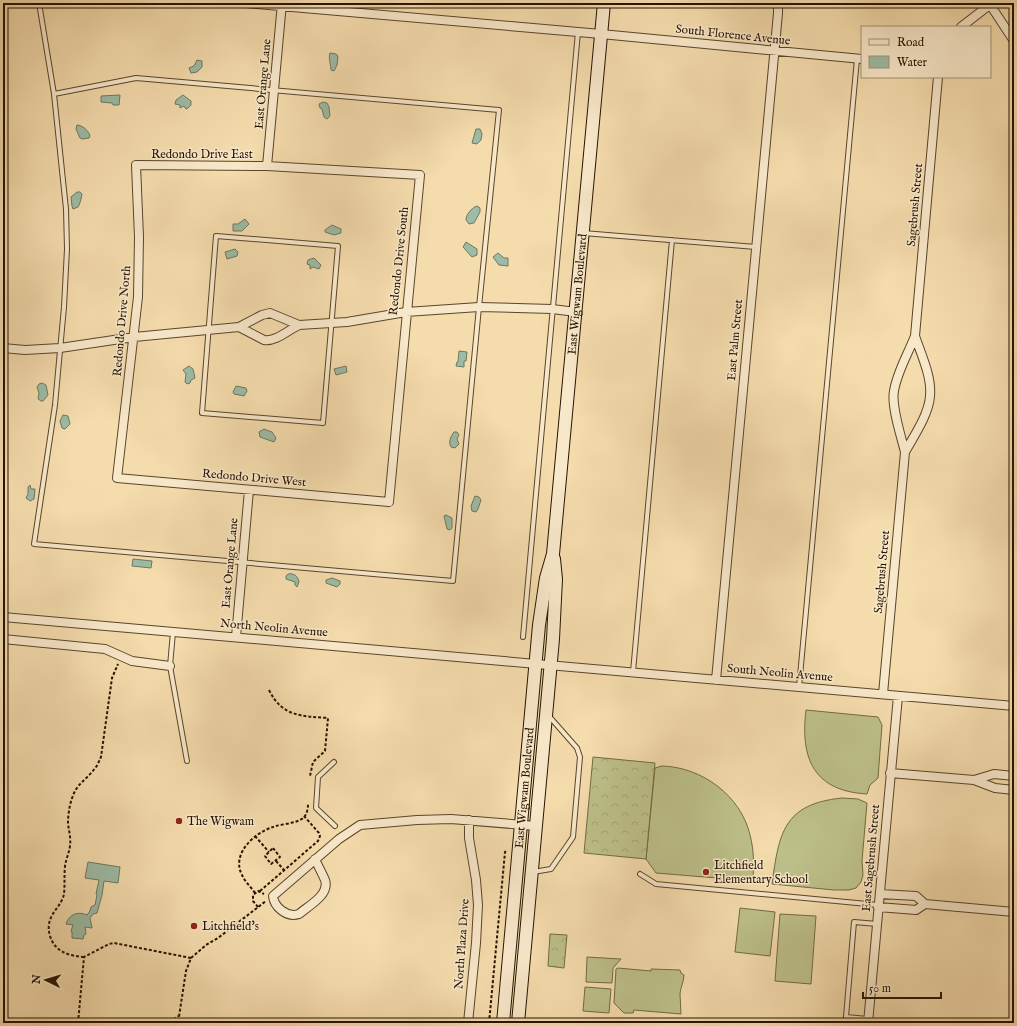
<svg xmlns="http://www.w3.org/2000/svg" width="1017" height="1026" viewBox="0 0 1017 1026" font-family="'IM FELL English',serif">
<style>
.grass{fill:#bdc089;stroke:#726a44}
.forest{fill:url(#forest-crowns);stroke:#726a44}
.water{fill:#9dbca5;stroke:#6d7863}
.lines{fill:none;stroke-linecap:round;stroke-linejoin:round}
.lane-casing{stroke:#5a452b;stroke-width:6}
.street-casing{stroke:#5a452b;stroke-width:10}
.secondary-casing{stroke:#261300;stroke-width:14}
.path{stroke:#261300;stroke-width:2;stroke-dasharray:3 2;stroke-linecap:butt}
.lane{stroke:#f8e8ca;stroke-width:4}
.street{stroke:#f8e8ca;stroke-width:8}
.secondary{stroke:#f8e8ca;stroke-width:12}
.poi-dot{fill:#8f2418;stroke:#f8e8ca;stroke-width:1.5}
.labels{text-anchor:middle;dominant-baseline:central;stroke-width:3;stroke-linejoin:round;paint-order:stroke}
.street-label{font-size:12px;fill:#261300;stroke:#f8e8ca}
.poi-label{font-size:12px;fill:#261300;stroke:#f8e8ca;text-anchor:start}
</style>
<defs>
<pattern id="forest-crowns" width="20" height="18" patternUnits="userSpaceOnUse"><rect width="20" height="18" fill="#bdc089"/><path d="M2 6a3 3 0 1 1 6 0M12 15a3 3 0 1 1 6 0" fill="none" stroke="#a2a474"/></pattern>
</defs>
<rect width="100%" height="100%" fill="#f5dcad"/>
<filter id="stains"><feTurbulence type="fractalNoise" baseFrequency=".005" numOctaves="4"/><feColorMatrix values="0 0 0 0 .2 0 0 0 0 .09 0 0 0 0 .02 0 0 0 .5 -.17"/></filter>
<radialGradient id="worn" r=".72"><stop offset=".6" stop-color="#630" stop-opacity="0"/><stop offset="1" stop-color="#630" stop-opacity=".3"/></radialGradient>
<path class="grass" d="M806,710L878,717L882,725L878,778L870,785L867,794C814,791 800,759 806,710Z
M662,766C702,767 741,796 750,835C754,850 754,865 753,881L656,873L646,859L655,768Z
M842,798L858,799L867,803L862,861L863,875L861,882L856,888L849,890H834L772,884C779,832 784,804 842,798Z
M740,908L775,912L770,956L735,952Z
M780,914L816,916L811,984L775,981Z
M587,957L621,959L613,968L612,983L586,982Z
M618,968L651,971V969L680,970L681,973L684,975C684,982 680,988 680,994C680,1001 681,1007 681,1014L634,1010L633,1013H624L614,1003L616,969Z
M585,987L611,989L609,1013L583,1011Z"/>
<path class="forest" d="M593,757L655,763L646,859L584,853Z
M550,934L567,935L564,968L548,966Z"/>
<path class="water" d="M330,53L336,54L338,56L337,65L334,71L331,70C331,64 328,59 330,53Z
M197,60L202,61V67L197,72L191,73L189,68L194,66Z
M120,95L119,105H113L112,103L101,102V96Z
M183,95L191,101V105L188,108L186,109L184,106L180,108V105L175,104L176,100Z
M323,102L327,103L329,107L330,116L327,119L324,117L322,109L320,108L319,104Z
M77,125C82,125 89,131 90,136L89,138L82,139L80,138L76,129Z
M476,129H480L482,134L481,140L477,144L472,143Z
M77,192H80L82,194C82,196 79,207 78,207L73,209L72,206L71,197Z
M477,206L480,208V212L474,223L469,224L466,220C466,215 471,208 477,206Z
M245,219L249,224L242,231H233V224H238Z
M332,225L341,229V233L334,235L325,232V230Z
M466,242L477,249V255L472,257L463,247Z
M235,249L238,252L237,256L227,259L225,252Z
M498,253L504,258H508V266L499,265L493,257Z
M314,258L321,265L319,269L313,267L310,269V265L307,264L308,260Z
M459,351L467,352L466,361H464V367L456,366L457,362H458Z
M189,366L193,369L195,378L191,380L190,383L187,384L185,382L186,374L183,370Z
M346,366L347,372L336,375L334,369Z
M42,383L46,385L48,395L43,401H41L38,399L39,393L37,387L39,384Z
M236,386L246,388L247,391L244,396L234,394L233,392Z
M63,415L68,416L70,424L65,429L62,428L60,421Z
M264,429L272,432L276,438L274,442L260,437L259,432Z
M454,432H457L459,435L457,439L459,444L455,448L451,447C448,442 451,436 454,432Z
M30,485L31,489H35L34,499L30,501L26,498L28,494V487Z
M475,496L479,497L481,500L478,509L476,512L472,511L471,506Z
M446,515L452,518V528L450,530L447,529L444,516Z
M133,559L152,561L151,568L132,566Z
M288,574C294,573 298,576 299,582L297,587L295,585V582L286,579V576Z
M332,578L340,581V584L337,587L326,583V580Z
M88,862L120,867L118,883L104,881L102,895L97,913L93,914L90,918L92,928L85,927L86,934L84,935L83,939L72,938V932L71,931L73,925L66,924C69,914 78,911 87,915L90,911L91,907L95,905L97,895L96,894L99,880L85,878Z"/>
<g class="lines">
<defs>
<path id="lane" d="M39,3L54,94L66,209L67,249L64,307L55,405L34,544L453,581L479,307L499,110L136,78L54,94
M583,233L756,247
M216,236L338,246L323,423L202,413Z
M173,632L170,666L187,761
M523,637L578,32
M633,672L672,240
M799,687L857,59
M334,762L318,777L316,808L335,826
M533,872L551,869L573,837L580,757L577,748L548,715
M640,874L656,884L878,905
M868,1019L846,1017L854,922L877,924"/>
<path id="street" d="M246,3L601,34L862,59
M989,3L1014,41
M961,27L992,3
M136,165L267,166L420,175L389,502L117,478L138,297L139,237Z
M267,166L282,3
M270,313L299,325C288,330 276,342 264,340L239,327L262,315Z
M299,325L347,322L406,312L479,307L552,309L576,312
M3,348L25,350L60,348L134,337L239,327
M905,452C914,436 929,414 930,396C932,377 921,354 915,336
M3,617L1014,706
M236,637L249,490
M3,639L105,649L132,661L170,666
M716,680L778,13V3
M883,694L905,452C901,436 891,406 894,391C897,372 908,354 915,336L938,77
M890,773L974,780
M1014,776L994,774L974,780L995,788L1014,790
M315,859C318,866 322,873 325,880C330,895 308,906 299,914C287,918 274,907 273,896L339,839L360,825L417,820L451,819L536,826
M880,894L916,896L925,904
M925,904L1014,912
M878,907L916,910L925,904
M468,1023L476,943L478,905L476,880L469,838V820
M868,1023L898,696"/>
<g id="secondary">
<path id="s1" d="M503,1023L539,625L546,578L553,554L604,3"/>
<path d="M518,1023L553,639L556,579L554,559"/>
</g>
</defs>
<use href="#lane" class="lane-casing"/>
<use href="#street" class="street-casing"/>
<use href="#secondary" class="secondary-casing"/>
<path class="path" d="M269,690C282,717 302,716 328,718L325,751L313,762L310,776
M255,836L269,852
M273,848L280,857L271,864L265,856Z
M276,861L284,870
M260,891L318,841L320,836L319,833L304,816
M255,893C251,887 245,882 242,875C231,854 254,833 273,827C281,824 292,824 300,820C306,817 308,811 308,804
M258,907L253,901V895L258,891L264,894
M84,957C69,956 55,952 50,936C44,915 61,909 64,894C65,885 64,876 65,866C66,859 69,853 70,846C71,838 69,831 68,824C68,813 70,801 75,791C80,782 89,777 95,768C98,765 99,761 101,757L112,678L118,664
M191,958L206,945L218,938L266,901
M78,1023L84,957L109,944L114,943L191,958L186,971L178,1023
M170,1023L178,1016
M489,1023L505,852L507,850"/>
<use href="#lane" class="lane"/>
<use href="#street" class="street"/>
<use href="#secondary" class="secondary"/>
</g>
<g class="poi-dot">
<circle cx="179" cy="821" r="4"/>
<circle cx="706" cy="872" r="4"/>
<circle cx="194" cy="926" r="4"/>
</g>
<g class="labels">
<g class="street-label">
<text transform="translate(733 35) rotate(6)">South Florence Avenue</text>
<text transform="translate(263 84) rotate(-85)">East Orange Lane</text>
<text x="202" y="154">Redondo Drive East</text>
<text transform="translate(915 205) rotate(-85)">Sagebrush Street</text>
<text transform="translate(399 261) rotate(-84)">Redondo Drive South</text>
<text stroke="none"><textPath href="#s1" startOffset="733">East Wigwam Boulevard</textPath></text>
<text transform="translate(122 321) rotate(-85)">Redondo Drive North</text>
<text transform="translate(735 340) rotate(-85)">East Palm Street</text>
<text transform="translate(254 478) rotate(5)">Redondo Drive West</text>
<text transform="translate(230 563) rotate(-85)">East Orange Lane</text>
<text transform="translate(882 572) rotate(-85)">Sagebrush Street</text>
<text transform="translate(274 628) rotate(5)">North Neolin Avenue</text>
<text transform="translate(780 673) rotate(5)">South Neolin Avenue</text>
<text stroke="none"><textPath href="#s1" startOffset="236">East Wigwam Boulevard</textPath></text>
<text transform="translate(871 858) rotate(-85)">East Sagebrush Street</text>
<text transform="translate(462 944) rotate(-86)">North Plaza Drive</text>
</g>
<g class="poi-label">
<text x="187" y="821">The Wigwam</text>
<text x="714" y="865">Litchfield<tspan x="714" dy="14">Elementary School</tspan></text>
<text x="202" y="926">Litchfield's</text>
</g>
</g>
<rect width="1017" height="1026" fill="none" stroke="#f5dcad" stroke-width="16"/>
<rect x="4" y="4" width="1009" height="1018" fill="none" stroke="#261300" stroke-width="2"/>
<rect x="8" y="8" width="1001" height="1010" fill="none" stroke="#261300"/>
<rect x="861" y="26" width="130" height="52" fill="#f8e8ca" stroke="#a49379"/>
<rect x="869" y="39" width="20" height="6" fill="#f8e8ca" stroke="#a49379"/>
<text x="897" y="46" font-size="12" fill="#261300">Road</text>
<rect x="869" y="56" width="20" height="12" fill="#9dbca5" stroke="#a49379"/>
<text x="897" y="66" font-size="12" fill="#261300">Water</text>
<g transform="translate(46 980) rotate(275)" stroke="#f8e8ca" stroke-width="3" paint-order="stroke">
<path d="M0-3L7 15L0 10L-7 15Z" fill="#261300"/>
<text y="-6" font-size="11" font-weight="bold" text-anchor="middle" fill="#261300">N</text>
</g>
<path d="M863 992v6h78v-6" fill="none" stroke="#261300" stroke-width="2"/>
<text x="869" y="992" font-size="12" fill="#261300" stroke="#f8e8ca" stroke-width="3" paint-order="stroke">50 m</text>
<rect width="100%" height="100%" filter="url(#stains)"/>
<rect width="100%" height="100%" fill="url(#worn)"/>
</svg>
